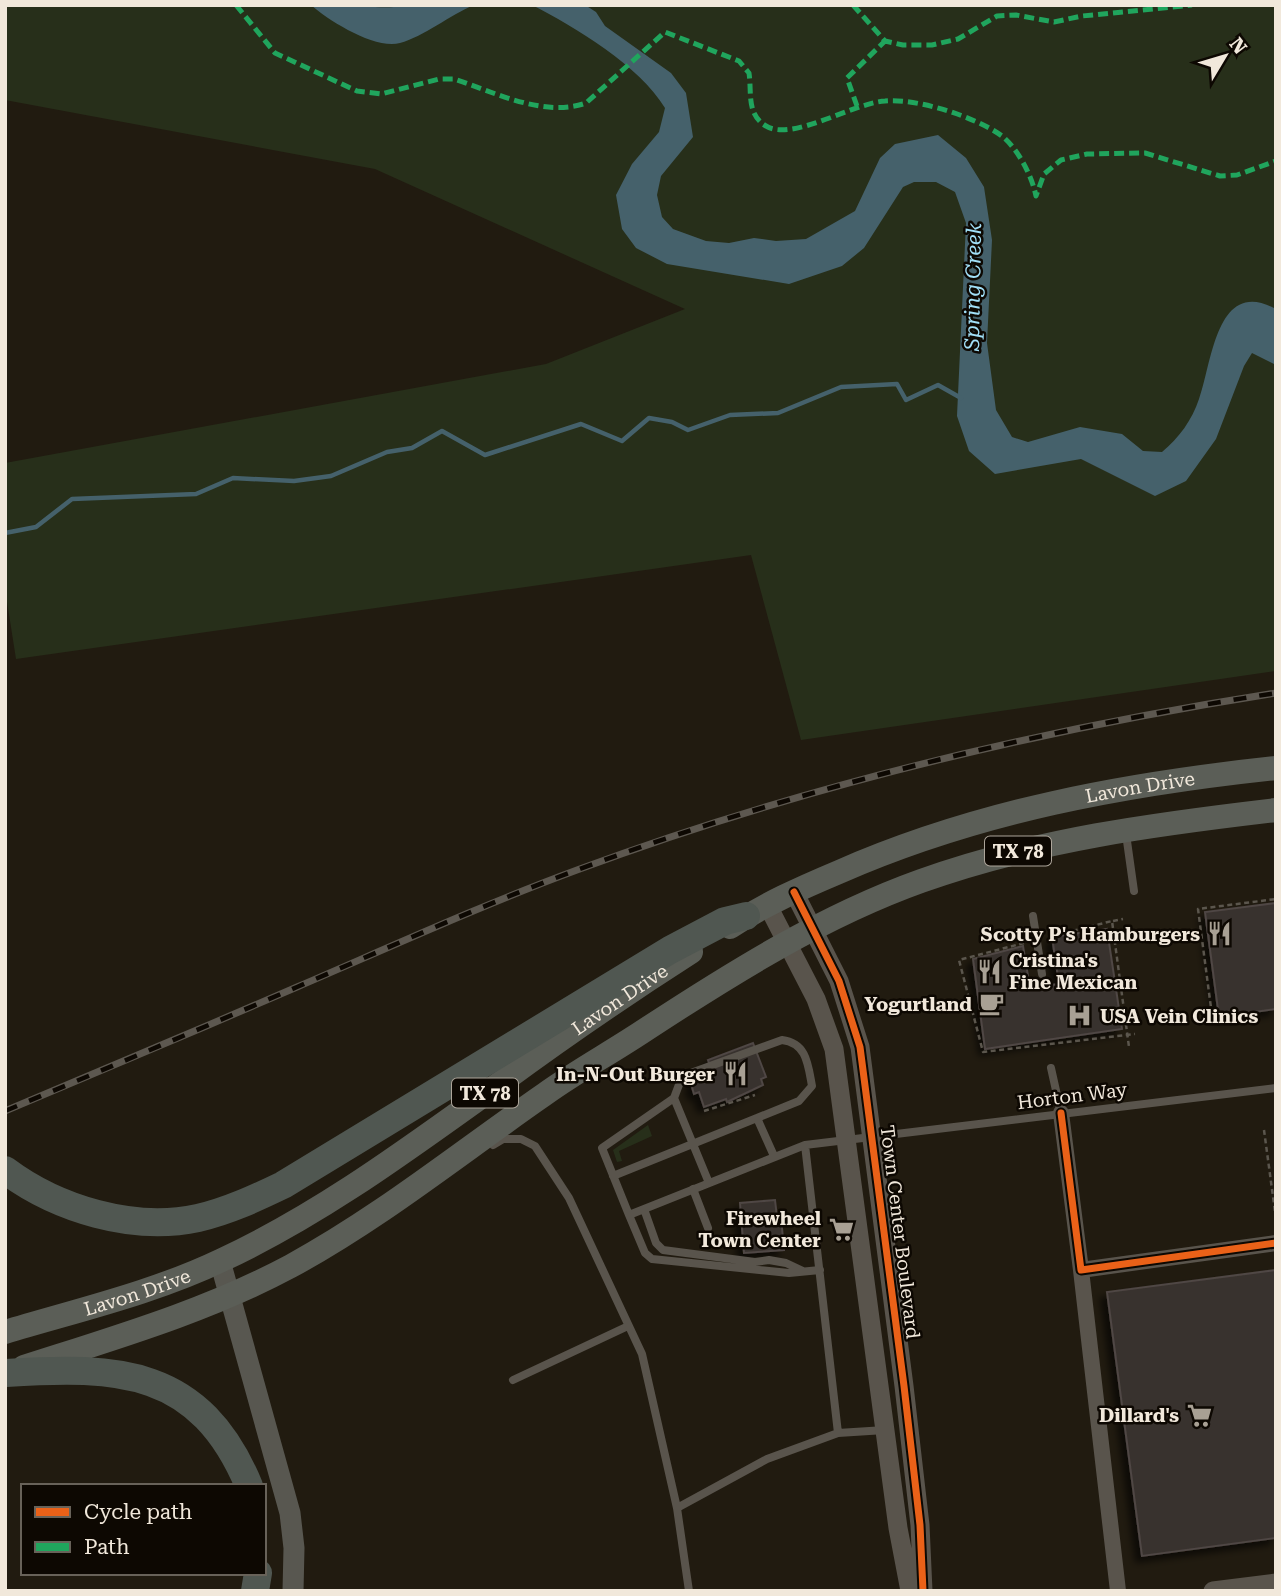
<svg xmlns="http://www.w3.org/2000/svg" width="1281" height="1596" viewBox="0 0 1281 1596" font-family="'Roboto Serif',serif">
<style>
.green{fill:#272f1a}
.water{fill:#45616b}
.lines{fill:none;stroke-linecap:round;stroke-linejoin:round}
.stream{stroke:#45616b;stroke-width:4.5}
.building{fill:#39322e;stroke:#4f4744;stroke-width:2;filter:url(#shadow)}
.path{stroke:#5b564d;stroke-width:2.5;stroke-dasharray:5 3.5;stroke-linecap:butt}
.service{stroke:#59544c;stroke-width:8}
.minor{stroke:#59544c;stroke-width:16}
.tertiary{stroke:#59544c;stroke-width:19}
.secondary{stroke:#585750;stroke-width:21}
.primary{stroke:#5b5e57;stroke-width:24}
.motorway{stroke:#505751;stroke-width:28}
.rail-casing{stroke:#5d5850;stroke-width:7}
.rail{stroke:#0d0802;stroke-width:4.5;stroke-dasharray:13;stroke-linecap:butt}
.quiet{stroke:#20a55d;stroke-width:5;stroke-dasharray:10 5;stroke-linecap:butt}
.cycleway-casing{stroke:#0d0802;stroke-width:11}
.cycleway{stroke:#ea6118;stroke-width:7}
.labels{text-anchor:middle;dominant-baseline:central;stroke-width:5;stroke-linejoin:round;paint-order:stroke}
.shield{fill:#0d0802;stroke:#ada59a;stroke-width:2}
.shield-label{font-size:18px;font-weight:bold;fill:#f1e8db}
.street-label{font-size:19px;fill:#f1e8db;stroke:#0d0802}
.poi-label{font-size:19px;font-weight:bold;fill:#f1e8db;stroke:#0d0802;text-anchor:end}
.water-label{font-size:21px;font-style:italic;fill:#a2e0f8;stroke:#0d0802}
</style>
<defs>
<filter id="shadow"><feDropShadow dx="-6" dy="6" stdDeviation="3.5" flood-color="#0009"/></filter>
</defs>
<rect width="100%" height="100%" fill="#211b10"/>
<path class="green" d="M5,5H1276V671L801,740L751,555L16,659L5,589V463L546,364L685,309L375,169L5,100Z
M648,1125L652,1136L619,1151L622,1161L617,1162L613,1150Z"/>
<path class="water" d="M311,5C329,5 402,10 411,5H474C450,15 423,37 400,43C376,50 329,21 311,5Z
M532,5H585L596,12L605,26L671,73L686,93L693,137L661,176L657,195L662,217L673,229L706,241L729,243L754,238L776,241L806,239L855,211L880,158L895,144L938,135L966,158L984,187L992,240L987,343L996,410L1012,437L1028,442L1080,427L1122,434L1143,451L1162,452C1179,438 1192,420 1199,399C1212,364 1216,276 1276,309V365L1252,353L1244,366L1216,439L1186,481L1155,496L1081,459L995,474L969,451L957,416L966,223L955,192L936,182H914L903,187L864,248L842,266L789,284L667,264L636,248L622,229L616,195L632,164L659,132L665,108C640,66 575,27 532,5Z"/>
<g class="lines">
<path class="stream" d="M5,533L36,527L72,499L196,494L233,478L294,481L331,476L387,452L412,448L442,431L485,455L581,424L622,441L649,418L672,422L688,430L730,415L778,413L841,387L897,384L906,400L938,385L961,398"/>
</g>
<path class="building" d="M1276,903V1009L1219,1017L1205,912Z
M1107,929L1122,1029L985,1049L973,959L1023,946L1030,988L1059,984L1052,937Z
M753,1043L766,1077L761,1079L763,1085L727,1102L726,1099L704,1107L699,1092L694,1094L691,1084L695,1082L693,1078L712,1071L708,1060Z
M775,1200L777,1217H781L784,1250L744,1253L740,1203Z
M1276,1270V1538L1142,1556L1107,1292Z"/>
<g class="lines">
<path class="path" d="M1113,921L1123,919
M1048,937L1112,921L1129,1047
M1024,943L959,960L983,1052L1135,1034
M1213,1023L1198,909L1276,899
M704,1111L755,1095
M1264,1130L1276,1219"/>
<path class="service" d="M1126,834L1134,891
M1033,916L1042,974
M1051,1068L1061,1113
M674,1098L709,1183
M757,1118L799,1101L812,1086C808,1065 807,1043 782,1040L688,1074L680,1082L674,1098L602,1148L629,1215L805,1145L1276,1088
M493,1145L503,1139H521L535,1146L569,1198L642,1354L677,1508
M805,1145L838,1433L885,1430
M613,1176L757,1118L774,1156
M693,1189L708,1228
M644,1209L656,1243L663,1250L755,1262L769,1260L786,1263L803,1271
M629,1215L645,1253L652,1259L789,1273L820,1270
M513,1380L626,1327
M689,1591L677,1508L767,1459L838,1433"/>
<path class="minor" d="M1061,1113L1081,1270L1276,1243
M1081,1270L1118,1591"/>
<path class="tertiary" d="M794,892L839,981L860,1047L904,1386L920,1525L923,1591
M767,904L816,999L834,1049L898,1528L910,1591
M1213,1591L1276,1583"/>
<path class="secondary" d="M220,1261L290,1513L294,1548L293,1591"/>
<g class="primary">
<path id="s1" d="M730,927C765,904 801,888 839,872C978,811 1125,784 1276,768"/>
<path id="s2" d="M5,1332C78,1310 153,1293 222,1260C323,1213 412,1146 503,1081C564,1036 627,993 691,952"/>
<path d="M24,1367C114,1338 207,1311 291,1266C381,1217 461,1152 545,1094C577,1071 612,1052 645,1030C732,973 823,916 921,881C1035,840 1156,824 1276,810"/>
</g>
<path class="motorway" d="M5,1170C57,1209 133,1232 198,1218C228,1211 256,1198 283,1185L670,950L725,921L746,916
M6,1373C118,1366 200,1368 249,1486
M255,1591L258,1573"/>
<defs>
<path id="rail" d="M5,1111C103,1070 200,1029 297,987C390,947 482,905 577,870C803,786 1038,730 1276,693"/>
</defs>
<use href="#rail" class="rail-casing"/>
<use href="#rail" class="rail"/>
<path class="quiet" d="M236,5L275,53L357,91L381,94L439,79H454C494,92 544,118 586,103L665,32L739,61L749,73C752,93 746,114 766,126C792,142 853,103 885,101C917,98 976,117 1002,136C1018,149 1032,176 1036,196L1044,174L1061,160L1087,154L1145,153L1220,176L1237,175L1276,161
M853,5L885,41L903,45H932L958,39L997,16L1016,15L1054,22L1082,16L1192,5
M857,106L847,78L885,41"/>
<defs>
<path id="cycleway" d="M794,892L839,981L860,1047L904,1386L920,1525L923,1591
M1061,1113L1081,1270L1276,1243"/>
</defs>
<use href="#cycleway" class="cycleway-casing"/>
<use href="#cycleway" class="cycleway"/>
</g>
<defs>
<symbol id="restaurant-bare" viewBox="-9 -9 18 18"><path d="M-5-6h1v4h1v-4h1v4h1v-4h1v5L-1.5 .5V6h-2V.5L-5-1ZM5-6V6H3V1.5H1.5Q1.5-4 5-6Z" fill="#a8a094" stroke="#0d0802" stroke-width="2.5" paint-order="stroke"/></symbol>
<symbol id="cafe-bare" viewBox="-9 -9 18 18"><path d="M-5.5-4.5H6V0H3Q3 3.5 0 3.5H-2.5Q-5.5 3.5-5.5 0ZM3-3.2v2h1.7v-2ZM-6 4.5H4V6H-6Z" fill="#a8a094" stroke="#0d0802" stroke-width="2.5" paint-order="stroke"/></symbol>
<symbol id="hospital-bare" viewBox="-9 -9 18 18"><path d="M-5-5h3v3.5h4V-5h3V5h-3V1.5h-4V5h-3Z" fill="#a8a094" stroke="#0d0802" stroke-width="2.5" paint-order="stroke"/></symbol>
<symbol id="supermarket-bare" viewBox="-9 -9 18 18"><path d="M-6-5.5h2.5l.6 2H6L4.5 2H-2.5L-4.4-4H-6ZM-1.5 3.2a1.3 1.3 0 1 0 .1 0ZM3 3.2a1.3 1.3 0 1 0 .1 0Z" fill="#a8a094" stroke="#0d0802" stroke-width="2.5" paint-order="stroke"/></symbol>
</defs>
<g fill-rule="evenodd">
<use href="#restaurant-bare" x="1202" y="916" width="35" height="35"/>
<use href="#restaurant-bare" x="972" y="954" width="35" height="35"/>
<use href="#cafe-bare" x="974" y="986" width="35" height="35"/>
<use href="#hospital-bare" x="1062" y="998" width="35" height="35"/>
<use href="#restaurant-bare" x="718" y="1056" width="35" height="35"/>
<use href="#supermarket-bare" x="824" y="1212" width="35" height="35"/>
<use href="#supermarket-bare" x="1182" y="1398" width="35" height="35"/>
</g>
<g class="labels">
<g class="shield">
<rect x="985" y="836.5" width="66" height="29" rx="5"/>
<rect x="452" y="1078.5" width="66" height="29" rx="5"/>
</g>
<g class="shield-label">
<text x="1018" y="851">TX 78</text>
<text x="485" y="1093">TX 78</text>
</g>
<g class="street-label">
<text stroke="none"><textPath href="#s1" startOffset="436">Lavon Drive</textPath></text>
<text stroke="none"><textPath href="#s2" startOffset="705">Lavon Drive</textPath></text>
<text transform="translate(1072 1096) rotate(-7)">Horton Way</text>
<text transform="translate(900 1232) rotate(83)">Town Center Boulevard</text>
<text stroke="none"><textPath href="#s2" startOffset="138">Lavon Drive</textPath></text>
</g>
<g class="poi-label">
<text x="1200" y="934">Scotty P's Hamburgers</text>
<text x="1009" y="960" text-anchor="start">Cristina's<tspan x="1009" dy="22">Fine Mexican</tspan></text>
<text x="972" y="1004">Yogurtland</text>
<text x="1100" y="1016" text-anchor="start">USA Vein Clinics</text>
<text x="715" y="1074">In-N-Out Burger</text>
<text x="821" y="1218">Firewheel<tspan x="821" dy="22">Town Center</tspan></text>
<text x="1179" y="1415">Dillard's</text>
</g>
<g class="water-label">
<text transform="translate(973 287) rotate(-89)">Spring Creek</text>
</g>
</g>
<rect width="1281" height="1596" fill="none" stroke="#f1e8db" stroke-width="14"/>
<rect x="21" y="1484" width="245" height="91" fill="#0d0802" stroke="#686259" stroke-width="2"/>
<rect x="35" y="1507" width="35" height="10" fill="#ea6118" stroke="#686259" stroke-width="2"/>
<text x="84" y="1519" font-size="21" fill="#f1e8db">Cycle path</text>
<rect x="35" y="1542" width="35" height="10" fill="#20a55d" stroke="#686259" stroke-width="2"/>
<text x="84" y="1554" font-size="21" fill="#f1e8db">Path</text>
<g transform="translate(1225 56) rotate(52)" stroke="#0d0802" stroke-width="5" paint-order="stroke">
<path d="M0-5L12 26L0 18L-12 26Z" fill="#f1e8db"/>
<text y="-10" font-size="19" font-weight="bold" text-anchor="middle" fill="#f1e8db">N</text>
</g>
</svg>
